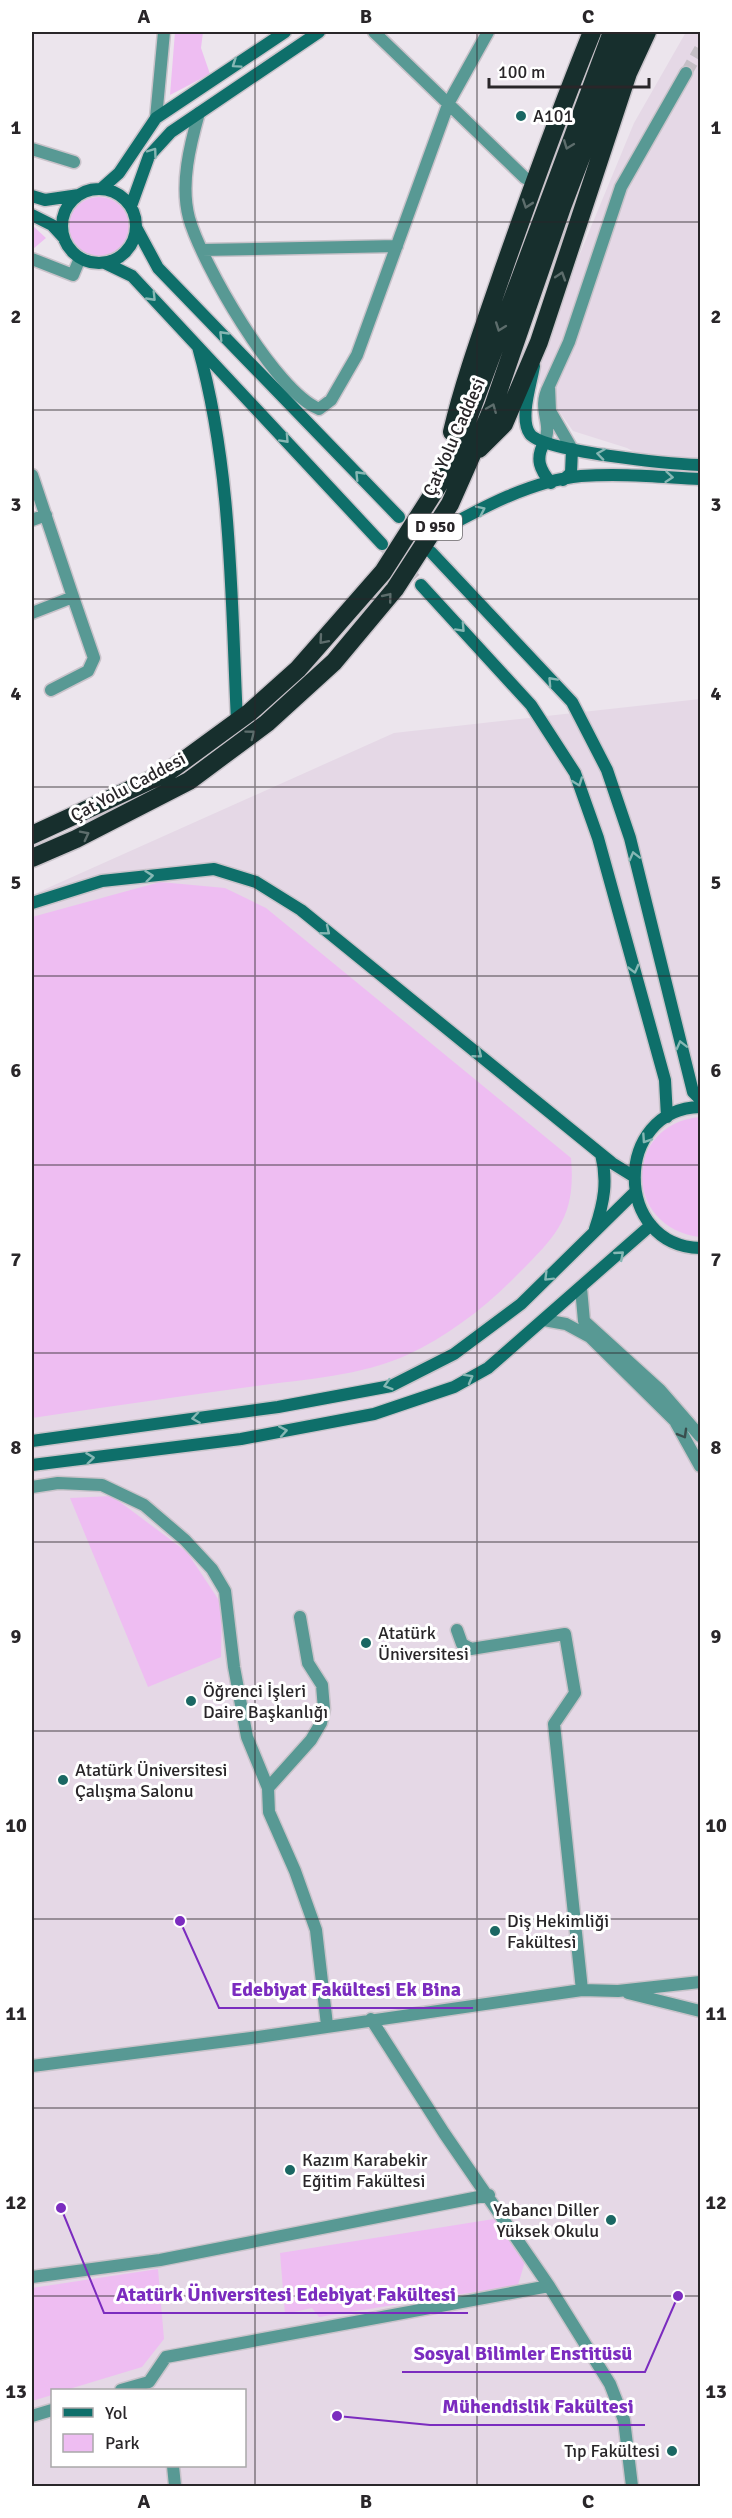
<svg xmlns="http://www.w3.org/2000/svg" width="732" height="2518" viewBox="0 0 732 2518" font-family="Signika,sans-serif">
<style>
.built{fill:#e5d8e6;fill-rule:evenodd}
.green{fill:#eebdf2}
.lines{fill:none;stroke-linecap:round;stroke-linejoin:round}
.street-tunnel{stroke:#c5bfc6;stroke-width:12;stroke-dasharray:12 6;stroke-linecap:butt}
.secondary-tunnel{stroke:#c5bfc6;stroke-width:12;stroke-dasharray:12 6;stroke-linecap:butt}
.street-casing{stroke:#c9c3ca;stroke-width:15}
.secondary-casing{stroke:#c9c3ca;stroke-width:15}
.highway-casing{stroke:#c9c3ca;stroke-width:21}
.street{stroke:#589994;stroke-width:12}
.secondary{stroke:#0e6f6a;stroke-width:12}
.highway{stroke:#172f2d;stroke-width:18}
.oneway{stroke:#86b7b4}
.oneway2{stroke:#5d6d6c}
.oneway3{stroke:#394e4e}
.grid{fill:none;stroke:#292629;stroke-width:1.5;stroke-opacity:0.55}
.poi-dot{fill:#1a6763;stroke:#fff;stroke-width:2}
.labels{text-anchor:middle;dominant-baseline:central;stroke-width:6;stroke-linejoin:round;paint-order:stroke}
.shield{fill:#fff;stroke:#696769;stroke-width:1.5}
.shield-label{font-size:16px;font-weight:bold;fill:#292629}
.poi-label{font-size:18px;fill:#292629;stroke:#fff;text-anchor:start}
.street-label{font-size:18px;fill:#292629;stroke:#fff}
.leader{fill:none;stroke:#7b2cbf;stroke-width:2}
.callout-dot{fill:#7b2cbf;stroke:#fff;stroke-width:2}
.callout-label{font-size:20px;text-anchor:middle;font-weight:bold;fill:#7b2cbf;stroke:#fff;stroke-width:6;stroke-linejoin:round;paint-order:stroke}
.neatline{fill:none;stroke:#292629;stroke-width:2}
.grid-label{font-size:20px;text-anchor:middle;font-weight:bold;fill:#292629}
</style>
<rect width="100%" height="100%" fill="#ece5ed"/>
<path class="built" d="M686,32H700V488L627,448L573,431L531,372L634,123Z
M700,699V2486H32V895L394,733ZM52,2390H244V2466H52Z"/>
<path class="green" d="M175,32H203L201,48L210,74L170,95Z
M68 228a31 31 0 1 1 62 0a31 31 0 1 1-62 0Z
M32,225L46,238L33,249L32,248Z
M160,882L225,888L266,908L571,1158C576,1215 558,1234 520,1272C487,1306 450,1335 407,1355C361,1376 306,1379 256,1386C181,1396 106,1407 32,1418V917Z
M700,1117V1237C622,1227 623,1124 700,1117Z
M112,1496L187,1552L222,1605L221,1657L148,1687L70,1498Z
M500,2218L526,2258L518,2285L319,2317L312,2308L285,2314L280,2253Z
M158,2269L164,2339L142,2367L66,2390H52V2395L32,2401V2288Z"/>
<g class="lines">
<path class="street-tunnel" d="M686,73L700,49"/>
<path class="secondary-tunnel" d="M382,544L421,585"/>
<defs>
<path id="street" d="M374,32L525,178L535,181
M199,113C190,145 180,184 189,218C202,264 275,391 319,409L331,400L357,355L449,102L488,32
M156,118L164,32
M32,149L74,162
M202,250L397,246
M32,259L73,275L80,258
M549,386L569,342L621,187L686,73
M544,443C554,422 536,411 549,386L550,411L572,449
M32,475L73,597L32,613
M32,520L46,515
M51,690L88,671L94,658L73,597
M581,1288L584,1321L660,1390L700,1436
M544,1320L566,1324L590,1337L675,1421L700,1466
M32,1487L58,1483L102,1485L144,1505L185,1540L212,1569L225,1591L234,1667L247,1737L268,1788
M300,1617L308,1663L322,1685L324,1709L321,1723L311,1740L268,1788L269,1812L295,1871L316,1930L327,2025
M457,1630L462,1644L471,1649L565,1634L575,1693L554,1724L582,1990
M628,1993L700,2011
M371,2019L444,2133L549,2286L610,2384L624,2420L632,2486
M32,2066L251,2038L582,1990L618,1991L700,1982
M32,2277L160,2260L489,2195
M121,2390L149,2382L166,2357L549,2286
M32,2416L52,2410
M173,2466L175,2486"/>
<path id="secondary" d="M101,189L119,173L156,118L285,32
M62 226a37 37 0 1 1 74 0a37 37 0 1 1-74 0Z
M32,196L45,200L79,195
M131,206L149,156L171,132L319,32
M32,215L52,225L64,238
M137,229L158,268L399,517
M105,263L132,276L382,544
M198,347C232,468 231,597 237,721
M534,366C531,384 519,419 530,434C543,452 673,464 700,465
M544,443C535,459 540,470 551,483
M563,480L571,473L572,449
M432,535C478,510 529,481 581,476C622,473 660,477 700,479
M431,552L572,702L607,770L630,838L693,1092L700,1099
M421,585L531,705L575,773L598,838L665,1080L667,1117
M32,903L102,881L214,869L256,882L301,910L612,1163L633,1176
M700,1107C613,1109 613,1246 700,1248
M595,1229C604,1202 608,1181 601,1154
M32,1441L278,1407L391,1386L454,1354L521,1304L635,1192
M32,1465L241,1439L374,1414L454,1387L488,1368L651,1225"/>
<path id="highway" d="M452,432C465,377 485,324 503,271C531,191 560,111 592,32
M479,449L504,424L539,342L628,73L647,32
M32,835L168,772L250,712L298,669L383,572L450,467L612,32
M32,858L76,839L189,781L267,723L334,662L395,589L450,504L493,407L562,207L629,32"/>
</defs>
<use href="#street" class="street-casing"/>
<use href="#secondary" class="secondary-casing"/>
<use href="#highway" class="highway-casing"/>
<use href="#street" class="street"/>
<use href="#secondary" class="secondary"/>
<use href="#highway" class="highway"/>
</g>
<defs><path id="oneway-chevron" d="M-2-3.5L2.5 0L-2 3.5" fill="none" stroke-width="1.6" stroke-linecap="round" stroke-linejoin="round" transform="scale(1.5)"/></defs>
<g class="oneway">
<use href="#oneway-chevron" transform="translate(236 64) rotate(146)"/>
<use href="#oneway-chevron" transform="translate(153 152) rotate(-54)"/>
<use href="#oneway-chevron" transform="translate(152 297) rotate(46)"/>
<use href="#oneway-chevron" transform="translate(223 335) rotate(-134)"/>
<use href="#oneway-chevron" transform="translate(285 439) rotate(47)"/>
<use href="#oneway-chevron" transform="translate(601 454) rotate(-172)"/>
<use href="#oneway-chevron" transform="translate(359 475) rotate(-134)"/>
<use href="#oneway-chevron" transform="translate(669 477) rotate(5)"/>
<use href="#oneway-chevron" transform="translate(481 510) rotate(-26)"/>
<use href="#oneway-chevron" transform="translate(461 628) rotate(47)"/>
<use href="#oneway-chevron" transform="translate(552 681) rotate(-133)"/>
<use href="#oneway-chevron" transform="translate(578 782) rotate(70)"/>
<use href="#oneway-chevron" transform="translate(634 856) rotate(-104)"/>
<use href="#oneway-chevron" transform="translate(149 876) rotate(-6)"/>
<use href="#oneway-chevron" transform="translate(326 931) rotate(39)"/>
<use href="#oneway-chevron" transform="translate(634 969) rotate(75)"/>
<use href="#oneway-chevron" transform="translate(681 1045) rotate(-104)"/>
<use href="#oneway-chevron" transform="translate(478 1054) rotate(39)"/>
<use href="#oneway-chevron" transform="translate(646 1139) rotate(124)"/>
<use href="#oneway-chevron" transform="translate(620 1255) rotate(-41)"/>
<use href="#oneway-chevron" transform="translate(548 1277) rotate(135)"/>
<use href="#oneway-chevron" transform="translate(469 1378) rotate(-29)"/>
<use href="#oneway-chevron" transform="translate(388 1385) rotate(163)"/>
<use href="#oneway-chevron" transform="translate(196 1418) rotate(172)"/>
<use href="#oneway-chevron" transform="translate(283 1431) rotate(-10)"/>
<use href="#oneway-chevron" transform="translate(90 1458) rotate(-7)"/>
</g>
<g class="oneway2">
<use href="#oneway-chevron" transform="translate(568 145) rotate(111)"/>
<use href="#oneway-chevron" transform="translate(527 204) rotate(109)"/>
<use href="#oneway-chevron" transform="translate(561 276) rotate(-72)"/>
<use href="#oneway-chevron" transform="translate(500 327) rotate(110)"/>
<use href="#oneway-chevron" transform="translate(492 408) rotate(-68)"/>
<use href="#oneway-chevron" transform="translate(388 597) rotate(-51)"/>
<use href="#oneway-chevron" transform="translate(323 640) rotate(131)"/>
<use href="#oneway-chevron" transform="translate(251 734) rotate(-37)"/>
<use href="#oneway-chevron" transform="translate(85 835) rotate(-27)"/>
</g>
<use class="oneway3" href="#oneway-chevron" transform="translate(683 1434) rotate(60)"/>
<path class="grid" d="M255,32V2486M477,32V2486M32,222H700M32,410H700M32,599H700M32,787H700M32,976H700M32,1165H700M32,1353H700M32,1542H700M32,1731H700M32,1919H700M32,2108H700M32,2296H700"/>
<g class="poi-dot">
<circle cx="521" cy="116" r="6"/>
<circle cx="366" cy="1643" r="6"/>
<circle cx="191" cy="1701" r="6"/>
<circle cx="63" cy="1780" r="6"/>
<circle cx="495" cy="1931" r="6"/>
<circle cx="290" cy="2170" r="6"/>
<circle cx="611" cy="2220" r="6"/>
<circle cx="672" cy="2451" r="6"/>
</g>
<g class="labels">
<rect class="shield" x="408" y="514" width="54" height="26" rx="4.5"/>
<g class="shield-label">
<text x="435" y="527">D 950</text>
</g>
<g class="poi-label">
<text x="533" y="116">A101</text>
<text x="378" y="1633">Atatürk<tspan x="378" dy="21">Üniversitesi</tspan></text>
<text x="203" y="1691">Öğrenci İşleri<tspan x="203" dy="21">Daire Başkanlığı</tspan></text>
<text x="75" y="1770">Atatürk Üniversitesi<tspan x="75" dy="21">Çalışma Salonu</tspan></text>
<text x="507" y="1921">Diş Hekimliği<tspan x="507" dy="21">Fakültesi</tspan></text>
<text x="302" y="2160">Kazım Karabekir<tspan x="302" dy="21">Eğitim Fakültesi</tspan></text>
<text x="599" y="2210" text-anchor="end">Yabancı Diller<tspan x="599" dy="21">Yüksek Okulu</tspan></text>
<text x="660" y="2451" text-anchor="end">Tıp Fakültesi</text>
</g>
<g class="street-label">
<text transform="translate(454 437) rotate(-66)">Çat Yolu Caddesi</text>
<text transform="translate(128 787) rotate(-28)">Çat Yolu Caddesi</text>
</g>
</g>
<path class="leader" d="M180 1921L219 2008H473M61 2208L104 2313H468M678 2296L645 2372H402M337 2416L430 2425H645"/>
<g class="callout-dot">
<circle cx="180" cy="1921" r="6"/>
<circle cx="61" cy="2208" r="6"/>
<circle cx="678" cy="2296" r="6"/>
<circle cx="337" cy="2416" r="6"/>
</g>
<g class="callout-label">
<text x="346" y="1996">Edebiyat Fakültesi Ek Bina</text>
<text x="286" y="2301">Atatürk Üniversitesi Edebiyat Fakültesi</text>
<text x="523" y="2360">Sosyal Bilimler Enstitüsü</text>
<text x="538" y="2413">Mühendislik Fakültesi</text>
</g>
<rect width="732" height="2518" fill="none" stroke="#ffffff" stroke-width="66"/>
<rect x="51" y="2389" width="195" height="78" fill="#ffffff" stroke="#a9a8a9" stroke-width="1.5"/>
<rect x="63" y="2408" width="30" height="9" fill="#0e6f6a" stroke="#a9a8a9" stroke-width="1.5"/>
<text x="105" y="2419" font-size="18" fill="#292629">Yol</text>
<rect x="63" y="2434" width="30" height="18" fill="#eebdf2" stroke="#a9a8a9" stroke-width="1.5"/>
<text x="105" y="2449" font-size="18" fill="#292629">Park</text>
<path d="M489 78v9h160v-9" fill="none" stroke="#292629" stroke-width="3"/>
<text x="498" y="78" font-size="18" fill="#292629" stroke="#ffffff" stroke-width="4.5" paint-order="stroke">100 m</text>
<rect x="33" y="33" width="666" height="2452" class="neatline"/>
<g class="grid-label">
<text x="144" y="23">A</text>
<text x="366" y="23">B</text>
<text x="588" y="23">C</text>
<text x="16" y="134">1</text>
<text x="716" y="134">1</text>
<text x="16" y="323">2</text>
<text x="716" y="323">2</text>
<text x="16" y="511">3</text>
<text x="716" y="511">3</text>
<text x="16" y="700">4</text>
<text x="716" y="700">4</text>
<text x="16" y="889">5</text>
<text x="716" y="889">5</text>
<text x="16" y="1077">6</text>
<text x="716" y="1077">6</text>
<text x="16" y="1266">7</text>
<text x="716" y="1266">7</text>
<text x="16" y="1454">8</text>
<text x="716" y="1454">8</text>
<text x="16" y="1643">9</text>
<text x="716" y="1643">9</text>
<text x="16" y="1832">10</text>
<text x="716" y="1832">10</text>
<text x="16" y="2020">11</text>
<text x="716" y="2020">11</text>
<text x="16" y="2209">12</text>
<text x="716" y="2209">12</text>
<text x="16" y="2398">13</text>
<text x="716" y="2398">13</text>
<text x="144" y="2508">A</text>
<text x="366" y="2508">B</text>
<text x="588" y="2508">C</text>
</g>
</svg>
